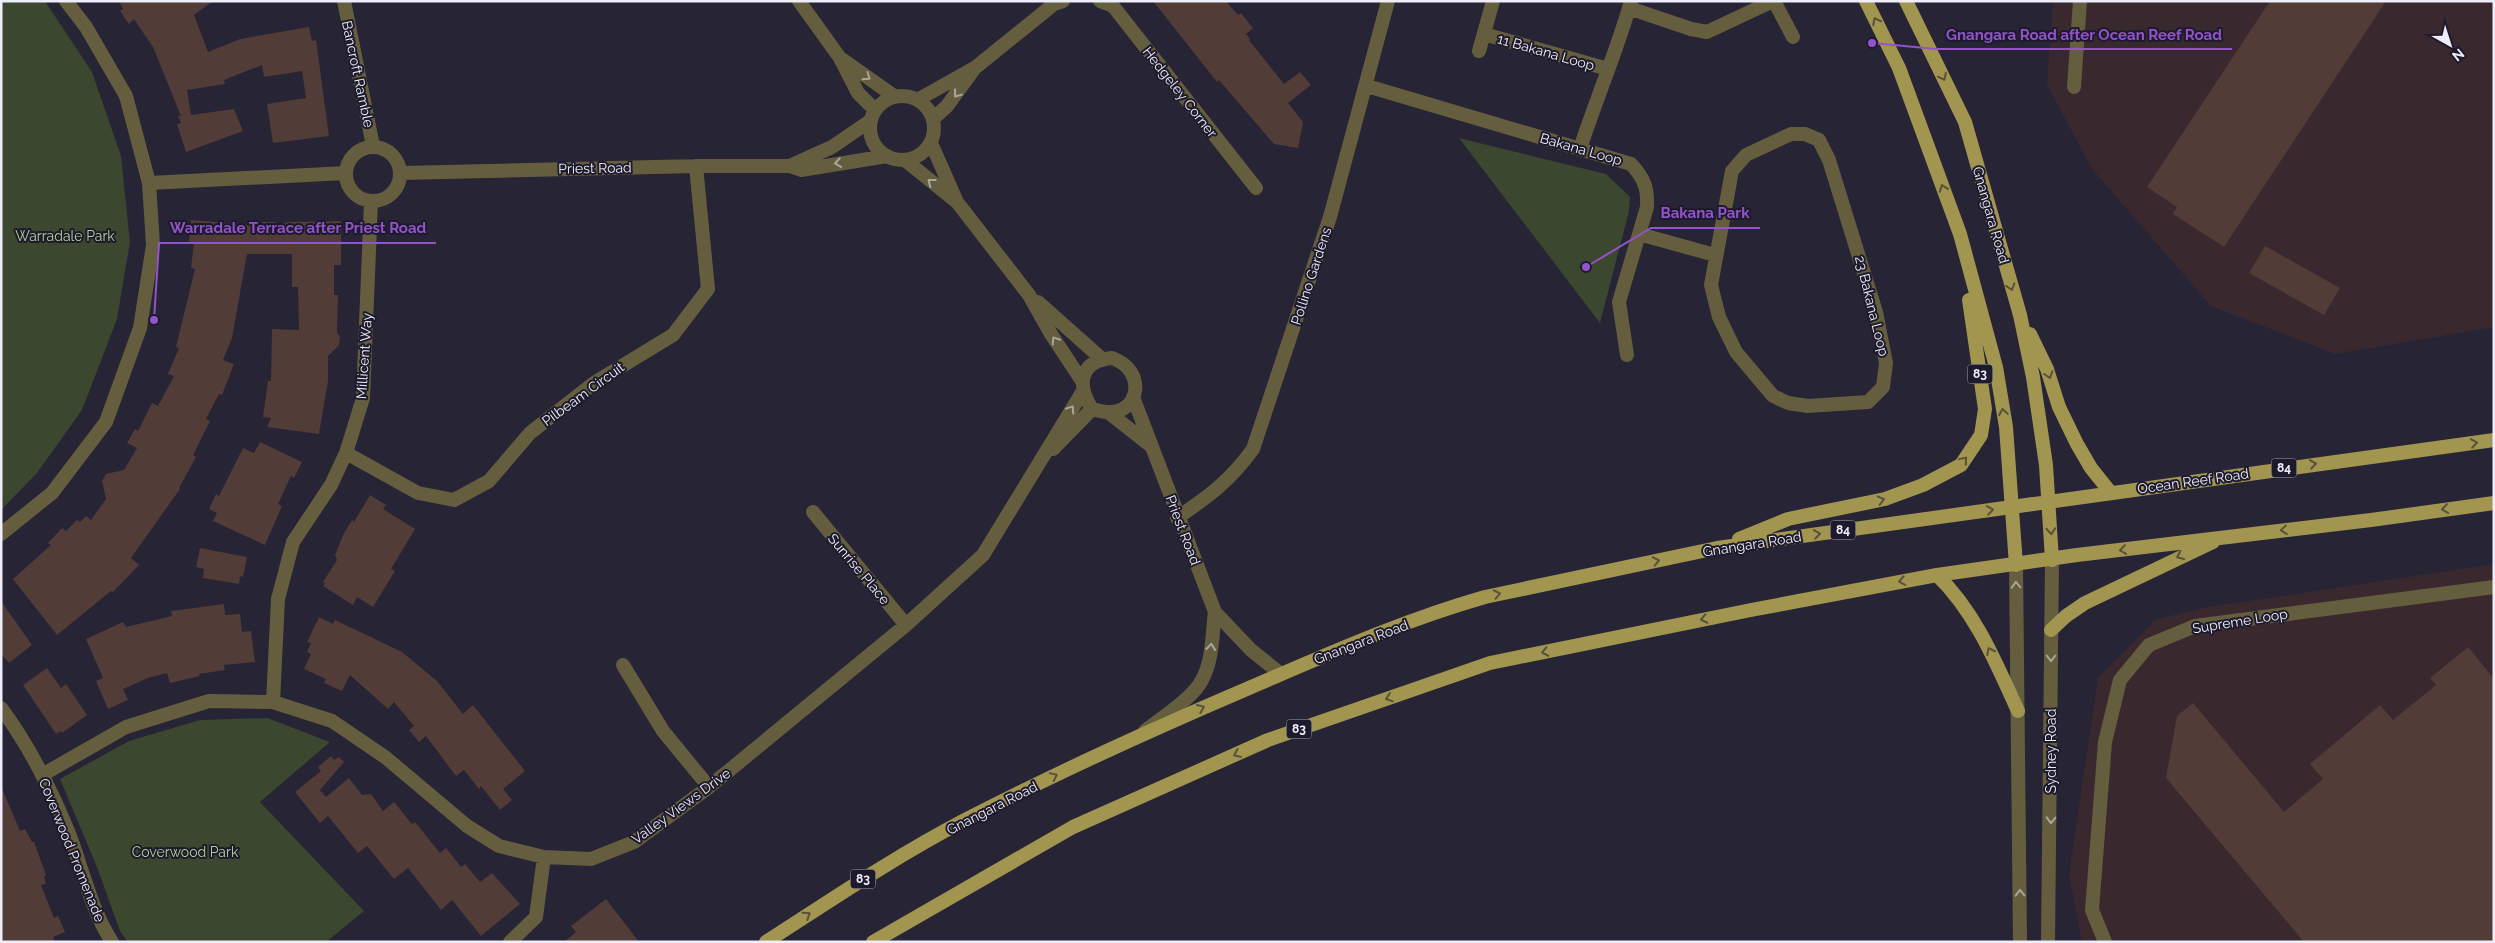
<svg xmlns="http://www.w3.org/2000/svg" width="2495" height="943" viewBox="0 0 2495 943" font-family="Raleway,sans-serif">
<style>
.industrial{fill:#3a282f}
.green{fill:#3b472f}
.building{fill:#523c37}
.lines{fill:none;stroke-linecap:round;stroke-linejoin:round}
.minor{stroke:#645e3e;stroke-width:14}
.tertiary{stroke:#645e3e;stroke-width:14}
.primary{stroke:#a2954f;stroke-width:14}
.oneway{stroke:#59513b}
.oneway2{stroke:#a9a69c}
.labels{text-anchor:middle;dominant-baseline:central;stroke-width:4;stroke-linejoin:round;paint-order:stroke}
.shield{fill:#1d1a2b;stroke:#afaebb;stroke-width:1}
.shield-label{font-size:12px;font-weight:bold;fill:#eeedf9}
.street-label{font-size:14px;fill:#eeedf9;stroke:#1d1a2b}
.park-label{font-size:14px;fill:#b4cf99;stroke:#1d1a2b}
.leader{fill:none;stroke:#9253cb;stroke-width:2}
.callout-dot{fill:#9253cb;stroke:#1d1a2b;stroke-width:2}
.callout-label{font-size:15px;text-anchor:middle;font-weight:bold;fill:#9253cb;stroke:#1d1a2b;stroke-width:4;stroke-linejoin:round;paint-order:stroke}
</style>
<rect width="100%" height="100%" fill="#262435"/>
<path class="industrial" d="M2053,1H2494V327L2335,354L2211,306L2092,169L2047,85Z
M2494,564V942H2082L2069,875L2098,678L2156,619L2209,607Z"/>
<path class="green" d="M1,1H45L92,72L121,156L130,242L117,319L82,410L37,473L1,510Z
M1459,138L1606,174L1630,197L1629,211L1600,323Z
M267,718L330,742L260,802L364,911L326,942H128L120,931L97,867L60,779L129,741L200,720Z"/>
<path class="building" d="M119,1H213L194,15L208,52L240,39L309,27L312,41L316,40L329,136L273,143L267,104L306,98L302,71L264,77L262,65L224,80L225,84L187,90L191,115L234,109L243,131L186,152L177,124L181,123L178,116H181L153,47L134,19L129,24L120,11L123,9Z
M1153,1H1226L1238,15L1241,13L1253,28L1246,34L1250,39L1249,40L1284,84L1300,72L1311,85L1288,103L1303,122L1298,148L1274,144L1219,80L1217,82Z
M2270,1H2386L2224,247L2173,214L2177,207L2147,187Z
M191,220L262,226V222H275L277,225L289,222L341,221V265H334V295H338L337,333L340,336L339,345L328,356V381L319,434L267,427L271,418L263,417L268,381H271L272,329L299,330L298,287H292V254H247L232,338L223,360L234,364L222,395L219,394L206,419L210,421L193,455L196,457L179,488L180,489L131,558L139,565L113,592L111,591L57,635L13,579L51,545L48,543L62,528L66,531L77,520L80,522L86,516L91,520L106,499L102,481L106,474L124,470L137,448L127,443L135,429L138,431L152,403L158,406L174,376L168,374L179,348L176,347L195,269L191,268L194,242H189Z
M2265,246L2340,288L2324,315L2249,273Z
M260,442L302,462L294,478L291,476L278,504L282,506L265,545L213,521L217,513L209,509L216,494L219,496L243,448L254,453Z
M370,495L386,505L383,509L415,529L391,569L395,571L373,607L357,597L353,605L323,586L325,583L323,582L337,560L335,555L343,535L352,520L354,522Z
M200,548L247,557L243,577L240,576L239,584L203,578L204,569L196,567Z
M1,601L32,645L9,663L1,654Z
M224,604L225,615L240,614L242,632L251,631L255,662L224,665L225,670L199,674L200,676L170,683L167,673L148,678L123,689L128,700L108,709L96,681L103,678L86,639L123,622L126,627L172,616L171,611Z
M319,617L333,624L335,620L402,652L437,681L463,714L473,705L525,771L503,789L512,800L500,810L481,786L479,789L464,770L456,776L426,736L419,742L409,730L414,726L394,702L388,709L350,675L342,691L324,683L326,679L304,669L311,654L307,652L311,643L307,642Z
M2468,647L2494,679V942H2304L2166,778L2177,716L2193,703L2284,812L2323,779L2310,764L2380,705L2393,720L2436,685L2430,678Z
M47,668L61,688L66,684L87,715L62,733L61,731L56,734L23,685Z
M331,756L334,760L339,757L344,762L320,790L326,797L349,778L362,795L371,794L383,811L394,802L412,824L415,822L440,853L446,848L461,867L465,864L480,882L492,873L520,904L481,936L452,900L441,910L408,868L394,879L367,846L358,853L328,816L320,823L295,792L321,771L318,767Z
M1,786L20,831L25,829L32,842H34L46,875L44,877L46,884L41,885L54,918L58,916L65,932L53,937L55,942H1Z
M606,899L639,942H564L576,932L571,926Z"/>
<g class="lines">
<path class="minor" d="M344,1L373,146
M799,1L840,58L858,93L875,110
M1100,1L1113,6L1256,188
M1774,1L1793,37
M1629,8L1691,29L1707,32L1773,1
M1484,34L1608,69
M1479,51L1493,1
M843,60L894,96
M1367,86L1631,164C1644,178 1648,188 1647,207L1619,302L1627,355
M2074,87L2080,1
M870 128a32 32 0 1 1 64 0a32 32 0 1 1-64 0Z
M919,99L976,67L1054,4L1063,1
M934,118L947,106L974,69
M1791,134H1805L1819,140L1829,160L1876,312L1886,363L1883,387L1868,402L1808,406L1788,403L1773,396L1736,352L1719,317L1711,285L1732,171L1746,155Z
M931,143L957,202L1029,295L1051,334L1082,381
M346 174a27 27 0 1 1 54 0a27 27 0 1 1-54 0Z
M1580,149C1596,99 1617,51 1631,1
M905,160L957,202
M790,166L832,147L870,121
M401,173L696,166H790L801,170L887,156
M149,183L346,173
M1639,234L1715,255
M1038,302L1102,359
M1112,358C1147,370 1140,414 1108,412C1103,412 1097,410 1092,409C1076,384 1080,361 1112,358Z
M1133,397L1215,612L1251,650L1281,674
M1108,412L1151,446
M1053,449L1092,409
M346,453L418,493L454,500L489,481L530,433L594,383L673,335L708,289L696,166
M813,512L906,625
M1177,518C1209,496 1230,481 1253,449L1330,217L1388,1
M623,665L663,731L709,787
M273,702L278,599L293,542L331,485L346,453L363,398L371,201
M1145,731C1160,719 1194,697 1202,680C1213,660 1212,635 1215,612
M42,775L126,727L209,701L273,702L332,721L385,757L467,826L499,846L544,857L591,859L634,842L709,787L906,625L983,555L1083,391
M510,942L536,917L544,857
M2105,942L2092,910L2105,742L2120,680L2149,645L2195,626L2494,587"/>
<path class="tertiary" d="M1,534L52,493L106,422L140,328L153,245L149,183L126,96L86,27L66,1
M2016,565L2020,942
M1,708C30,747 52,791 70,836C83,871 91,909 112,942
M2048,942L2052,560"/>
<path class="primary" d="M1866,1L1899,68L1960,234L1996,367L2006,427L2016,565
M1906,1L1965,122L2020,315L2033,377L2046,465L2052,560
M2030,334L2047,369L2059,407L2077,444L2091,468L2111,493
M1739,539L1788,519L1885,499L1923,485L1961,465L1981,435L1985,409L1969,300
M1937,575C1976,613 1996,663 2018,711
M2051,630L2066,616L2085,603L2213,542
M766,942C831,900 896,856 965,820C1058,772 1153,729 1249,688C1326,655 1404,620 1485,597L1717,548L2494,440
M873,942L1073,827L1268,740L1490,663L1751,610L1937,575L2077,555L2371,520L2494,503"/>
</g>
<defs><path id="oneway-chevron" d="M-2-3.5L2.5 0L-2 3.5" fill="none" stroke-width="1.6" stroke-linecap="round" stroke-linejoin="round" transform="scale(1.25)"/></defs>
<g class="oneway">
<use href="#oneway-chevron" transform="translate(1876 21) rotate(-117)"/>
<use href="#oneway-chevron" transform="translate(1943 77) rotate(64)"/>
<use href="#oneway-chevron" transform="translate(1943 188) rotate(-110)"/>
<use href="#oneway-chevron" transform="translate(2011 287) rotate(73)"/>
<use href="#oneway-chevron" transform="translate(2049 375) rotate(72)"/>
<use href="#oneway-chevron" transform="translate(2003 412) rotate(-99)"/>
<use href="#oneway-chevron" transform="translate(2474 443) rotate(-8)"/>
<use href="#oneway-chevron" transform="translate(1964 460) rotate(-50)"/>
<use href="#oneway-chevron" transform="translate(2313 464) rotate(-8)"/>
<use href="#oneway-chevron" transform="translate(1881 500) rotate(-14)"/>
<use href="#oneway-chevron" transform="translate(2445 509) rotate(172)"/>
<use href="#oneway-chevron" transform="translate(1990 510) rotate(-8)"/>
<use href="#oneway-chevron" transform="translate(2284 530) rotate(174)"/>
<use href="#oneway-chevron" transform="translate(2051 531) rotate(86)"/>
<use href="#oneway-chevron" transform="translate(1817 534) rotate(-8)"/>
<use href="#oneway-chevron" transform="translate(2123 550) rotate(172)"/>
<use href="#oneway-chevron" transform="translate(2180 556) rotate(155)"/>
<use href="#oneway-chevron" transform="translate(1656 561) rotate(-12)"/>
<use href="#oneway-chevron" transform="translate(1902 581) rotate(169)"/>
<use href="#oneway-chevron" transform="translate(1497 594) rotate(-12)"/>
<use href="#oneway-chevron" transform="translate(1704 619) rotate(168)"/>
<use href="#oneway-chevron" transform="translate(1990 651) rotate(-117)"/>
<use href="#oneway-chevron" transform="translate(1545 652) rotate(168)"/>
<use href="#oneway-chevron" transform="translate(1389 698) rotate(161)"/>
<use href="#oneway-chevron" transform="translate(1201 708) rotate(-23)"/>
<use href="#oneway-chevron" transform="translate(1237 754) rotate(156)"/>
<use href="#oneway-chevron" transform="translate(1054 776) rotate(-26)"/>
<use href="#oneway-chevron" transform="translate(807 915) rotate(-33)"/>
</g>
<g class="oneway2">
<use href="#oneway-chevron" transform="translate(867 77) rotate(35)"/>
<use href="#oneway-chevron" transform="translate(957 94) rotate(127)"/>
<use href="#oneway-chevron" transform="translate(838 163) rotate(171)"/>
<use href="#oneway-chevron" transform="translate(931 182) rotate(-143)"/>
<use href="#oneway-chevron" transform="translate(1055 340) rotate(-123)"/>
<use href="#oneway-chevron" transform="translate(1071 409) rotate(-56)"/>
<use href="#oneway-chevron" transform="translate(2016 585) rotate(-92)"/>
<use href="#oneway-chevron" transform="translate(1211 647) rotate(-84)"/>
<use href="#oneway-chevron" transform="translate(2051 658) rotate(90)"/>
<use href="#oneway-chevron" transform="translate(2051 820) rotate(91)"/>
<use href="#oneway-chevron" transform="translate(2020 893) rotate(-91)"/>
</g>
<g class="labels">
<g class="shield">
<rect x="1967.5" y="364.5" width="25" height="19" rx="4"/>
<rect x="2271.5" y="458.5" width="25" height="19" rx="4"/>
<rect x="1830.5" y="520.5" width="25" height="19" rx="4"/>
<rect x="1286.5" y="719.5" width="25" height="19" rx="4"/>
<rect x="850.5" y="869.5" width="25" height="19" rx="4"/>
</g>
<g class="shield-label">
<text x="1980" y="374">83</text>
<text x="2284" y="468">84</text>
<text x="1843" y="530">84</text>
<text x="1299" y="729">83</text>
<text x="863" y="879">83</text>
</g>
<g class="street-label">
<text transform="translate(1546 52) rotate(16)">11 Bakana Loop</text>
<text transform="translate(358 74) rotate(78)">Bancroft Ramble</text>
<text transform="translate(1180 92) rotate(52)">Hedgeley Corner</text>
<text transform="translate(1581 149) rotate(16)">Bakana Loop</text>
<text transform="translate(595 168) rotate(-1)">Priest Road</text>
<text transform="translate(1991 215) rotate(74)">Gnangara Road</text>
<text transform="translate(1311 276) rotate(-72)">Pollino Gardens</text>
<text transform="translate(1872 306) rotate(76)">23 Bakana Loop</text>
<text transform="translate(364 356) rotate(-86)">Millicent Way</text>
<text transform="translate(583 394) rotate(-36)">Pilbeam Circuit</text>
<text transform="translate(2193 481) rotate(-8)">Ocean Reef Road</text>
<text transform="translate(1183 530) rotate(69)">Priest Road</text>
<text transform="translate(1752 544) rotate(-9)">Gnangara Road</text>
<text transform="translate(859 569) rotate(50)">Sunrise Place</text>
<text transform="translate(2240 621) rotate(-9)">Supreme Loop</text>
<text transform="translate(1361 642) rotate(-21)">Gnangara Road</text>
<text transform="translate(2051 751) rotate(-90)">Sydney Road</text>
<text transform="translate(681 806) rotate(-36)">Valley Views Drive</text>
<text transform="translate(992 808) rotate(-27)">Gnangara Road</text>
<text transform="translate(72 850) rotate(68)">Coverwood Promenade</text>
</g>
<g class="park-label">
<text x="65" y="236">Warradale Park</text>
<text x="185" y="852">Coverwood Park</text>
</g>
</g>
<path class="leader" d="M1872 43L1936 49H2232M1586 267L1651 228H1760M154 320L159 243H436"/>
<g class="callout-dot">
<circle cx="1872" cy="43" r="5"/>
<circle cx="1586" cy="267" r="5"/>
<circle cx="154" cy="320" r="5"/>
</g>
<g class="callout-label">
<text x="2084" y="40">Gnangara Road after Ocean Reef Road</text>
<text x="1705" y="218">Bakana Park</text>
<text x="298" y="233">Warradale Terrace after Priest Road</text>
</g>
<rect width="2495" height="943" fill="none" stroke="#eeedf9" stroke-width="5"/>
<g transform="translate(2450 45) rotate(141)" stroke="#1d1a2b" stroke-width="4" paint-order="stroke">
<path d="M0-4L9 19L0 12L-9 19Z" fill="#eeedf9"/>
<text y="-8" font-size="14" font-weight="bold" text-anchor="middle" fill="#eeedf9">N</text>
</g>
</svg>
